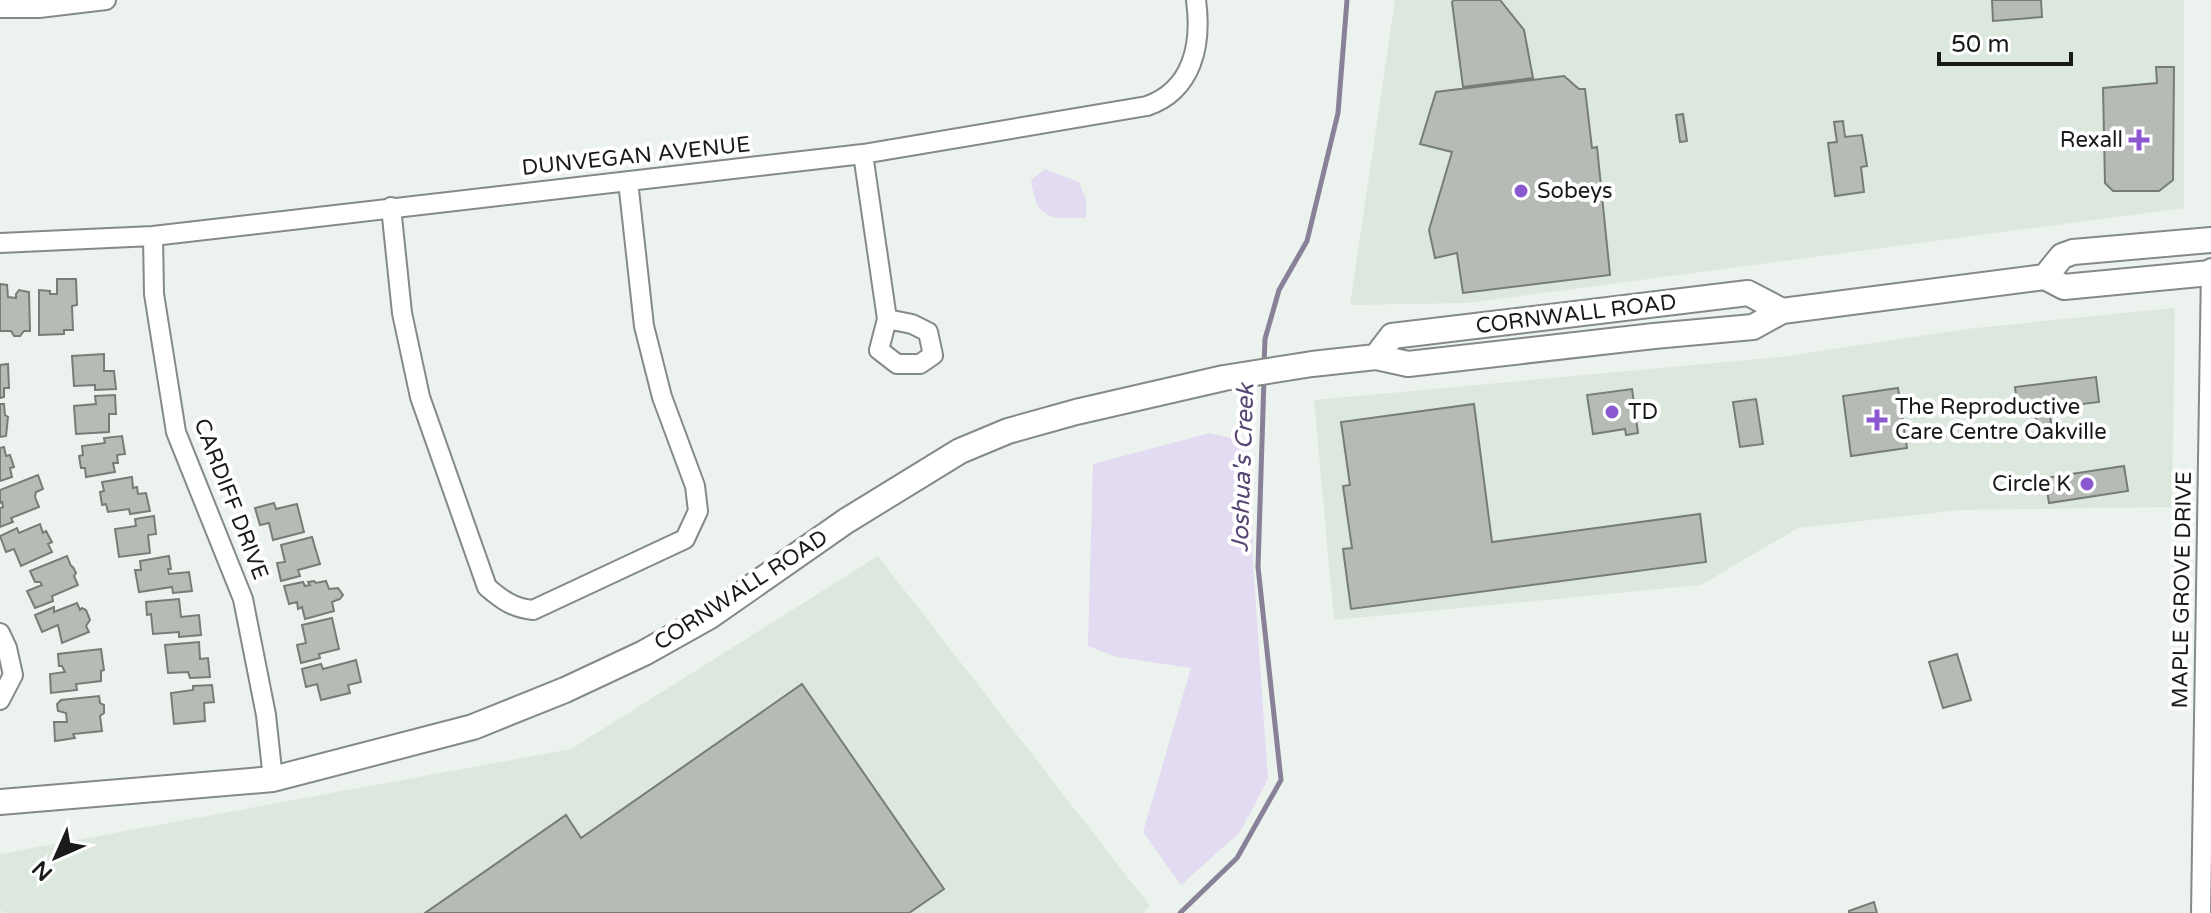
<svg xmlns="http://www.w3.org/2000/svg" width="2211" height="913" viewBox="0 0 2211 913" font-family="'Varela Round',sans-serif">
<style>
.built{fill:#dce8dd}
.green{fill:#e2dbf2}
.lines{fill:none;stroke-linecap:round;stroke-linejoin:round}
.stream{stroke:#888197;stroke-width:5}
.building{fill:#b6bbb6;stroke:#767c77;stroke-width:2}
.minor-casing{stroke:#848a85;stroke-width:22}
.major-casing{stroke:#848a85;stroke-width:28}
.minor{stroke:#fff;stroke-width:18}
.major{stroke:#fff;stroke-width:24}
.poi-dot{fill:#8b58d0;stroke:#fff;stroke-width:3}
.labels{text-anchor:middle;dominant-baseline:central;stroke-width:8;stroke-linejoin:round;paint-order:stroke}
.poi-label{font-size:22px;fill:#191b1a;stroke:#fff;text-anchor:start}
.street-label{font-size:22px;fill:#191b1a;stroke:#fff}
.water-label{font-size:24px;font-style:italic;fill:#574674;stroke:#fff}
</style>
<rect width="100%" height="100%" fill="#ecf2ed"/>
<path class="built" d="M1395,0H2184V208L1467,303L1350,305Z
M2175,308L2172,507L1961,510L1798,528L1701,585L1334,620L1314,400L1780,357L1966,329Z
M878,556L1150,906L1143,913H2L0,909V854L571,749Z"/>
<path class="green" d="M1045,169L1079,182L1086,200V218C1049,218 1037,221 1031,180Z
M1210,433L1242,441L1252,492L1253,564L1268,779L1240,832L1181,885L1143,832L1191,668L1117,657L1088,646L1093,464Z"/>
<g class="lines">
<path class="stream" d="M1264,365L1265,339L1279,290L1307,241L1338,113L1347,0
M1180,913L1237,858L1281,780L1258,567L1264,379"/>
</g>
<path class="building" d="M1454,0H1500L1524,30L1533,78L1463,87L1452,2Z
M1992,0H2041L2042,17L1993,21Z
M2156,67H2174L2173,180L2159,191H2113L2105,183L2103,88L2157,83Z
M1564,76L1579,89H1585L1592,148L1597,147L1610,275L1463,293L1457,253L1435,258L1429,230L1452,152L1420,144L1436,92Z
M1683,114L1687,141L1680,142L1676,115Z
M1843,121L1845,137L1862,135L1867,166L1861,167L1864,192L1835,196L1828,143L1837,142L1834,122Z
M57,279H76L77,305L72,306L73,330H64V334L39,335V290L50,291V294H57Z
M0,284L7,285L8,297L16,298V294L19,290L29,292L30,331H24L20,336H14L11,331H0Z
M104,354V371H114L116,389L95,390V385L74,386L72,356Z
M8,364L9,388H4V397L0,398V365Z
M2096,377L2099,402L2018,412L2015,387Z
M1898,388L1907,448L1851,456L1843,396Z
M1632,389L1638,433L1626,435L1625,429L1593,434L1587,395Z
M115,395L116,414H109V432L76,434L74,406L96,404L95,396Z
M1756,399L1763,444L1740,447L1733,402Z
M0,404H4L5,415L8,417L6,436L0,437Z
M1474,404L1492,542L1700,514L1706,562L1351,609L1343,549L1352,548L1343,486L1350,485L1341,422Z
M2049,408L2052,430L2038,432L2035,410Z
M122,436L125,454L117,455L118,463H113L115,472L86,477L85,468H81L79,456L83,455L82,446L105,443L104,438Z
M4,447L6,456L10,455L14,467L10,468L12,477L0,481V448Z
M2124,466L2128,491L2049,503L2045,478Z
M38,475L43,489L36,492L35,497L39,507L11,518L13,522L0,527V508L3,507L2,502L0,503V490Z
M132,477L133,488L137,487L138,494L146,493L150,511L130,514L129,509L108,512L106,504L102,505L100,492L104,491L102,482Z
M274,503L276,509L297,504L304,532L273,540L269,523L260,525L255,508Z
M154,516L156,534L148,535L150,553L119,557L115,529L136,526L135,519Z
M40,524L43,533L46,531L52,542L48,544L52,552L21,566L14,549L6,552L0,536L17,528L19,533Z
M312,537L320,564L298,570L300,576L281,581L277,563L285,562L281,545Z
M67,556L71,566L73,567L76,573L74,576L78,585L52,596L53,601L35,608L27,591L42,585L40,582H35L30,571Z
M169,556L171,569H168L169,574L189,572L192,591L173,593L172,587L139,592L135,570H141L140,561Z
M314,581L316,583L326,581L329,589L338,588L343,595L340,599L332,602L334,611L305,619L302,607L298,609L297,602L289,604L284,586L303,582L305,586L310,585L308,582Z
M179,599L181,617L199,615L201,635L179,637V632L153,634L151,614L147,615L146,602Z
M77,603L80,610L82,608L86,610L90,620L86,626L89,632L62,643L58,625L42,632L35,615L54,607V612Z
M332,618L339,649L319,654L320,658L301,663L297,645L306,643L302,625Z
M199,642L200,659L208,658L210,677L190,678L188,672L168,673L165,645Z
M101,649L104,670L101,671V681L76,684L77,690L51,693L50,674L65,672L62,666H59L58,654Z
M1957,654L1971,700L1943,708L1929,662Z
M356,660L361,682L348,685L350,693L321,700L317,684L306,687L302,669L321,664L323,669Z
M802,684L944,889L909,913H425L566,815L581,838Z
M212,685L214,702L204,703L205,721L174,724L171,693L193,690V686Z
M99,696L100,703L104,705V713L100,716L102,731L73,734L75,738L55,741L54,722H67L66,713L58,711L57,704L61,700Z
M1874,902L1877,913H1849V911Z"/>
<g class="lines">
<defs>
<path id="minor" d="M0,8H39L106,0
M863,154L887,319L879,350L897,364H920L933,355L928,332L912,324L887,319
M391,207L402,313L420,397L487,587C502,600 513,608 533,610L685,539L698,511L695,486L662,397L644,326L628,181
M153,236L154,294L176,432L243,599L266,715L273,779
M0,243L153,236L863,154L1147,106C1193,90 1202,44 1196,0
M0,633L7,648L13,675L0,700
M2201,913L2211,268"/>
<path id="major" d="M2045,277L2062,256L2073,252L2211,240
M1376,357L1392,336L1748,293L1782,311
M0,802L273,779L473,727L565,690L644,653L710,616L846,521L960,451L1008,431L1076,412L1224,378L1312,364L1376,357L1408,364L1654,336L1753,327L1782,311L2045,277L2064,287L2211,273"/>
</defs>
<use href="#minor" class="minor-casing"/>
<use href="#major" class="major-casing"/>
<use href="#minor" class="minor"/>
<use href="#major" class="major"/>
</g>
<g class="poi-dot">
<path d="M2135 128h8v8h8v8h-8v8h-8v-8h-8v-8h8z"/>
<circle cx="1521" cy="191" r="8"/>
<circle cx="1612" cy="412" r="8"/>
<path d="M1873 408h8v8h8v8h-8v8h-8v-8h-8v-8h8z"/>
<circle cx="2087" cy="484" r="8"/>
</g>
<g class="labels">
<g class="poi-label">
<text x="2123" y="140" text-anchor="end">Rexall</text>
<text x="1537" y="191">Sobeys</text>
<text x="1895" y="407">The Reproductive<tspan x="1895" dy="25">Care Centre Oakville</tspan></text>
<text x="1628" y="412">TD</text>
<text x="2071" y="484" text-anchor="end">Circle K</text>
</g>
<g class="street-label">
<text transform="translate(636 156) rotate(-6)">DUNVEGAN AVENUE</text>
<text transform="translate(1576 314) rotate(-7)">CORNWALL ROAD</text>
<text transform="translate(231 499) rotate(69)">CARDIFF DRIVE</text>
<text transform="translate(741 590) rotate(-33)">CORNWALL ROAD</text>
<text transform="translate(2182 590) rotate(-89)">MAPLE GROVE DRIVE</text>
</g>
<g class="water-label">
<text transform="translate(1243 468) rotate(-88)">Joshua's Creek</text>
</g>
</g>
<g transform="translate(56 857) rotate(225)" stroke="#ffffff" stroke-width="6" paint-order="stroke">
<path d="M0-6L14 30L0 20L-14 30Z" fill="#191b1a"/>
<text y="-12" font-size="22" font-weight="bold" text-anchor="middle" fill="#191b1a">N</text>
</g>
<path d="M1939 52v12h132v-12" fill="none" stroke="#191b1a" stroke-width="4"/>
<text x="1951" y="52" font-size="24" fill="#191b1a" stroke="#ffffff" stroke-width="6" paint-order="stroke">50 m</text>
</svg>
